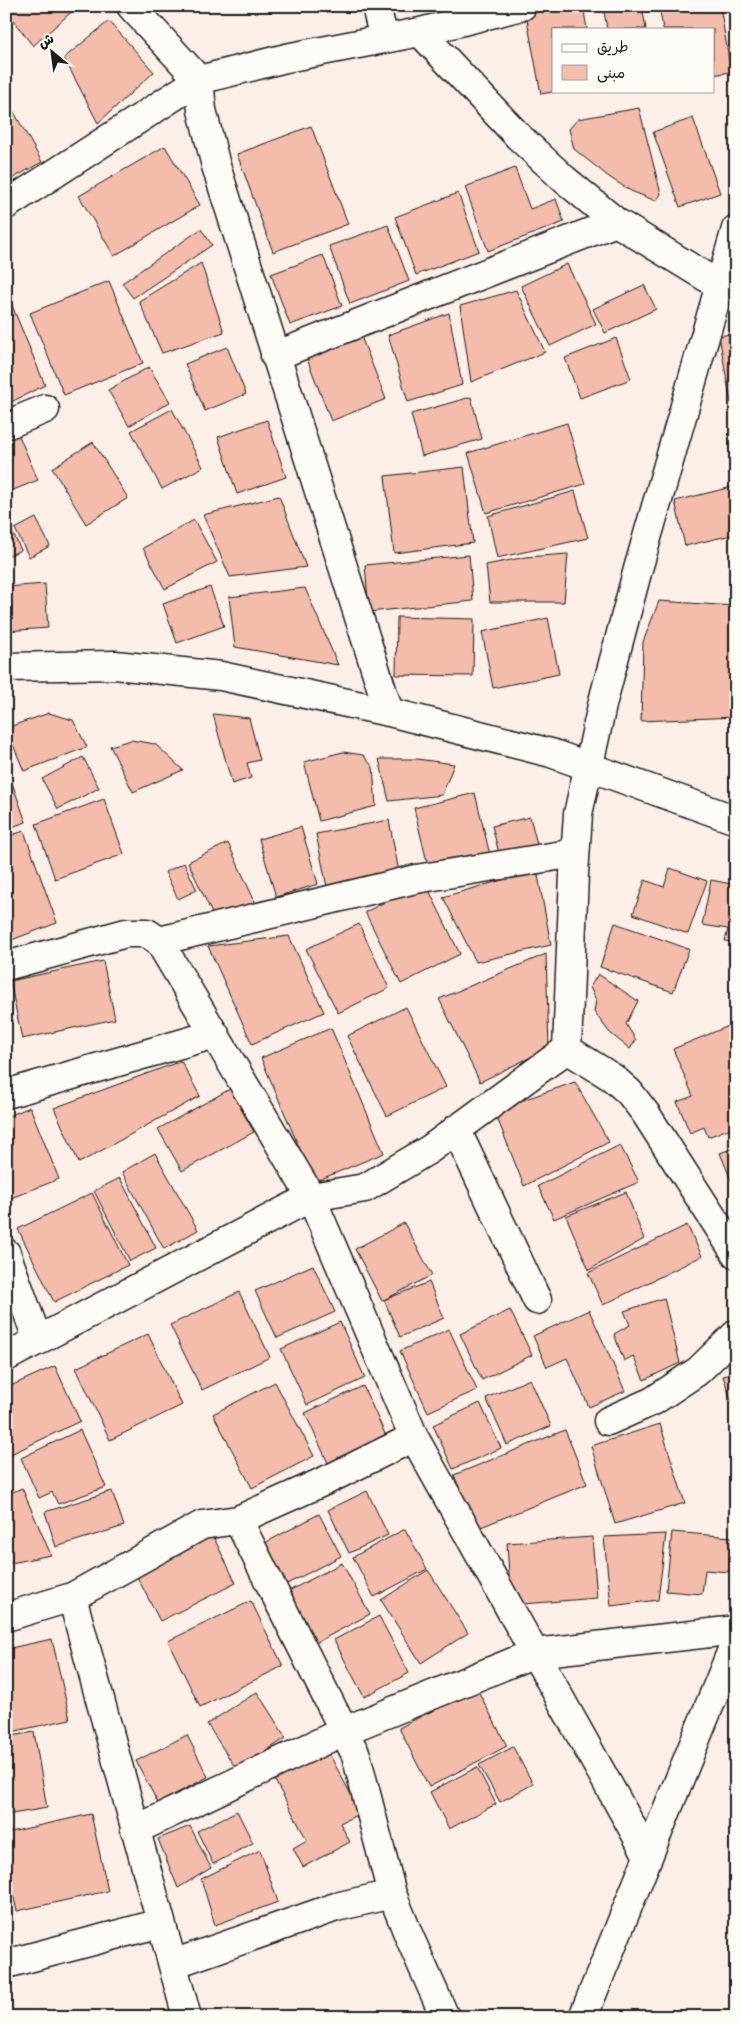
<svg xmlns="http://www.w3.org/2000/svg" width="742" height="2023" viewBox="0 0 742 2023" font-family="'Shantell Sans','Playpen Sans Arabic',sans-serif">
<style>
.building{fill:#f4bcaa;stroke:#1c1c1c}
.lines{fill:none;stroke-linecap:round;stroke-linejoin:round}
.street-casing{stroke:#1c1c1c;stroke-width:31}
.street{stroke:#fdfcf7;stroke-width:28}
</style>
<rect width="100%" height="100%" fill="#fbefe8"/>
<filter id="ink" filterUnits="userSpaceOnUse"><feTurbulence type="fractalNoise" baseFrequency=".02" numOctaves="2"/><feDisplacementMap in="SourceGraphic" scale="10" xChannelSelector="R" yChannelSelector="G"/><feConvolveMatrix kernelMatrix="1 2 1 2 8 2 1 2 1" color-interpolation-filters="sRGB"/></filter>
<g filter="url(#ink)">
<path class="building" d="M6,6H78L33,46L6,11Z
M540,6H583L587,29H553V91H558L541,94L525,9Z
M603,6H642L646,29H607Z
M659,6H720L731,72L713,75V29H663Z
M109,21L154,72L98,123L64,58Z
M6,98L42,162L6,182Z
M639,108L661,194L656,201L631,191L609,177L574,149L569,129L578,119Z
M693,118L720,193L680,207L653,132Z
M311,126L348,224L273,252L237,154Z
M165,146L200,205L114,256L79,196Z
M515,168L530,209L556,199L564,222L488,251L465,187Z
M458,193L479,251L416,275L395,217Z
M388,225L409,281L350,304L329,246Z
M201,229L212,245L133,298L122,283Z
M323,255L342,306L290,325L271,274Z
M201,263L224,332L162,353L139,301Z
M567,264L596,324L550,346L521,286Z
M109,281L143,363L64,395L30,313Z
M644,285L656,309L605,333L593,309Z
M516,290L545,352L471,382L460,306Z
M6,291L45,385L9,403L6,397Z
M449,313L462,385L408,402L388,335Z
M736,333V402L731,403L719,336Z
M360,334L386,399L331,421L306,356Z
M616,338L631,379L580,398L565,358Z
M227,347L246,394L205,411L185,364Z
M149,367L170,402L129,426L108,390Z
M471,397L482,439L422,456L411,414Z
M172,409L203,467L162,489L131,431Z
M267,420L286,477L237,494L218,437Z
M567,423L585,484L486,513L468,453Z
M16,429L38,480L6,493V433Z
M93,442L128,498L86,524L52,468Z
M464,467L473,543L394,553L385,476Z
M736,486V534L685,546L675,501Z
M575,491L588,538L497,558L488,516Z
M279,496L306,567L230,577L203,515Z
M36,518L50,546L29,557L15,529Z
M6,519L21,550L6,557Z
M194,520L217,562L165,589L143,548Z
M568,554L564,602H490L486,565L526,557Z
M469,555L473,601L369,612L365,565Z
M45,584L48,628L6,631V587Z
M210,587L224,626L177,643L163,604Z
M305,588L338,665L235,647L229,597Z
M659,601L734,606L736,717L641,721L643,642Z
M397,617L474,619L473,676L396,675Z
M548,618L559,674L493,688L482,632Z
M49,713L73,720L87,747L24,771L6,728Z
M213,714L249,718L260,760L247,763L251,778L232,784Z
M131,740L155,744L183,770L133,792L110,746Z
M343,752L363,755L373,767L376,806L319,821L304,762Z
M83,757L99,788L58,809L42,779Z
M379,759H417L454,764L442,795L389,801Z
M12,783L26,822L6,829V785Z
M475,793L490,855L429,870L414,808Z
M104,799L124,854L55,879L36,824Z
M530,817L538,848L500,857L492,826Z
M389,820L399,872L327,887L316,834Z
M301,827L318,884L276,897L259,839Z
M24,831L57,923L6,942V837Z
M228,843L256,904L216,922L188,862Z
M184,863L197,890L178,899L165,872Z
M670,868L707,881L688,934L633,914L645,880L664,887Z
M537,870L551,945L476,962L443,897Z
M711,880L736,885V943L725,941L728,929L702,925Z
M425,882L460,954L401,984L365,912Z
M615,923L689,949L673,992L600,967Z
M359,924L389,988L338,1013L306,949Z
M289,936L324,1012L252,1044L208,946Z
M546,954L549,1048L480,1082L439,999Z
M103,961L115,1019L22,1039L10,981Z
M598,974L638,1001L626,1024L636,1040L630,1049L610,1033L594,1012L596,1000L590,987Z
M406,1007L446,1087L387,1116L347,1036Z
M736,1023V1126L708,1137L704,1127L690,1133L677,1102L693,1096L673,1049Z
M331,1028L384,1153L314,1182L261,1058Z
M181,1061L200,1096L79,1163L54,1108Z
M575,1082L609,1142L524,1186L494,1110Z
M230,1089L254,1132L182,1171L158,1129Z
M30,1107L59,1179L6,1200V1117Z
M620,1145L639,1182L554,1219L538,1186Z
M736,1147V1192L720,1153Z
M155,1153L198,1230L164,1249L122,1172Z
M120,1178L156,1248L130,1261L94,1191Z
M626,1192L644,1239L589,1270L566,1216Z
M92,1193L128,1265L54,1302L18,1229Z
M404,1223L432,1275L382,1301L355,1249Z
M687,1225L702,1256L603,1305L588,1273Z
M313,1265L335,1312L277,1338L255,1291Z
M429,1282L444,1318L400,1337L384,1300Z
M239,1292L270,1357L202,1390L170,1325Z
M664,1298L680,1363L644,1380L633,1356L624,1361L614,1334L630,1325L624,1311Z
M510,1310L532,1355L482,1380L460,1334Z
M589,1310L625,1391L589,1407L567,1358L547,1367L533,1336Z
M340,1322L365,1378L307,1405L281,1349Z
M449,1329L477,1390L428,1412L400,1351Z
M148,1334L182,1405L110,1440L76,1368Z
M55,1366L80,1421L9,1455L6,1450V1388Z
M736,1373V1415L723,1376Z
M530,1379L551,1426L507,1445L486,1398Z
M275,1382L314,1456L252,1488L213,1414Z
M363,1386L386,1436L328,1463L305,1413Z
M480,1403L501,1448L453,1469L433,1425Z
M660,1424L685,1503L615,1524L591,1446Z
M80,1430L106,1487L58,1504L52,1492L39,1498L21,1458Z
M565,1430L587,1484L476,1529L454,1475Z
M22,1488L51,1555L6,1564V1495Z
M112,1491L124,1526L56,1547L45,1512Z
M367,1491L388,1535L349,1553L328,1510Z
M319,1514L341,1556L285,1585L263,1544Z
M405,1529L427,1569L374,1597L353,1557Z
M672,1532L732,1537L729,1572L705,1570L702,1594L666,1591Z
M212,1534L236,1583L160,1621L135,1573Z
M666,1534L658,1600L611,1606L604,1537Z
M592,1537L597,1598L511,1605L507,1543Z
M342,1563L370,1614L310,1646L283,1594Z
M428,1570L468,1633L421,1663L381,1600Z
M251,1601L283,1666L200,1707L168,1641Z
M379,1616L409,1673L364,1697L334,1640Z
M52,1639L70,1719L7,1733L6,1649Z
M476,1687L507,1746L429,1787L399,1728Z
M257,1692L286,1738L237,1770L207,1724Z
M34,1732L47,1808L6,1815V1737Z
M187,1735L208,1777L158,1803L136,1761Z
M513,1747L533,1784L500,1802L479,1765Z
M326,1748L361,1813L340,1823L350,1842L303,1867L293,1848L307,1840L273,1777Z
M477,1767L496,1804L449,1829L430,1792Z
M237,1811L253,1843L213,1864L197,1831Z
M91,1814L108,1891L17,1911L6,1864V1833Z
M190,1826L211,1868L178,1888L158,1839Z
M260,1850L278,1902L215,1925L201,1879Z"/>
<g class="lines">
<defs>
<path id="street" d="M131,6L199,80L202,110L216,166L389,712
M376,6L384,39
M420,32L519,137L564,179L616,222L719,285
M6,205L199,80L286,58L420,32L522,6
M275,356L616,222
M6,425L45,409
M6,667L115,665L221,676L389,712L551,753L736,820
M159,941L416,879L575,853
M6,966L126,933H147L159,941L311,1197L414,1437L648,1856
M567,1049L613,1078L629,1092L646,1114L736,1254
M6,1094L215,1034
M456,1129L537,1300
M6,1253L38,1341
M6,1357L311,1197L365,1188L430,1149L567,1049L574,874L578,814L603,701L638,569L736,229
M608,1421L653,1401L698,1371L736,1334
M238,1520L356,1755L392,1894
M72,1597L187,2017
M6,1617L72,1597L202,1525L238,1520L329,1479L414,1437
M135,1830L344,1731L535,1653L736,1630
M6,1964L161,1923
M173,1964L336,1907L392,1894L409,1936L445,2017
M583,2017L736,1640"/>
</defs>
<use href="#street" class="street-casing"/>
<use href="#street" class="street"/>
</g>
</g>
<rect width="742" height="2023" fill="none" stroke="#fdfcf7" stroke-width="25"/>
<rect x="12" y="12" width="717" height="1998" fill="none" stroke="#1c1c1c" stroke-width="2" filter="url(#ink)"/>
<rect x="552" y="28" width="162" height="65" fill="#fdfcf7" stroke="#a3a29f"/>
<rect x="562" y="44" width="25" height="8" fill="#fdfcf7" stroke="#a3a29f"/>
<text x="597" y="52" font-size="15" fill="#1c1c1c">طريق</text>
<rect x="562" y="65" width="25" height="15" fill="#f4bcaa" stroke="#a3a29f"/>
<text x="597" y="78" font-size="15" fill="#1c1c1c">مبنى</text>
<g transform="translate(52 52) rotate(331)" stroke="#fdfcf7" stroke-width="4" paint-order="stroke">
<path d="M0-4L9 19L0 12L-9 19Z" fill="#1c1c1c"/>
<text y="-8" font-size="14" font-weight="bold" text-anchor="middle" fill="#1c1c1c">ش</text>
</g>
</svg>
